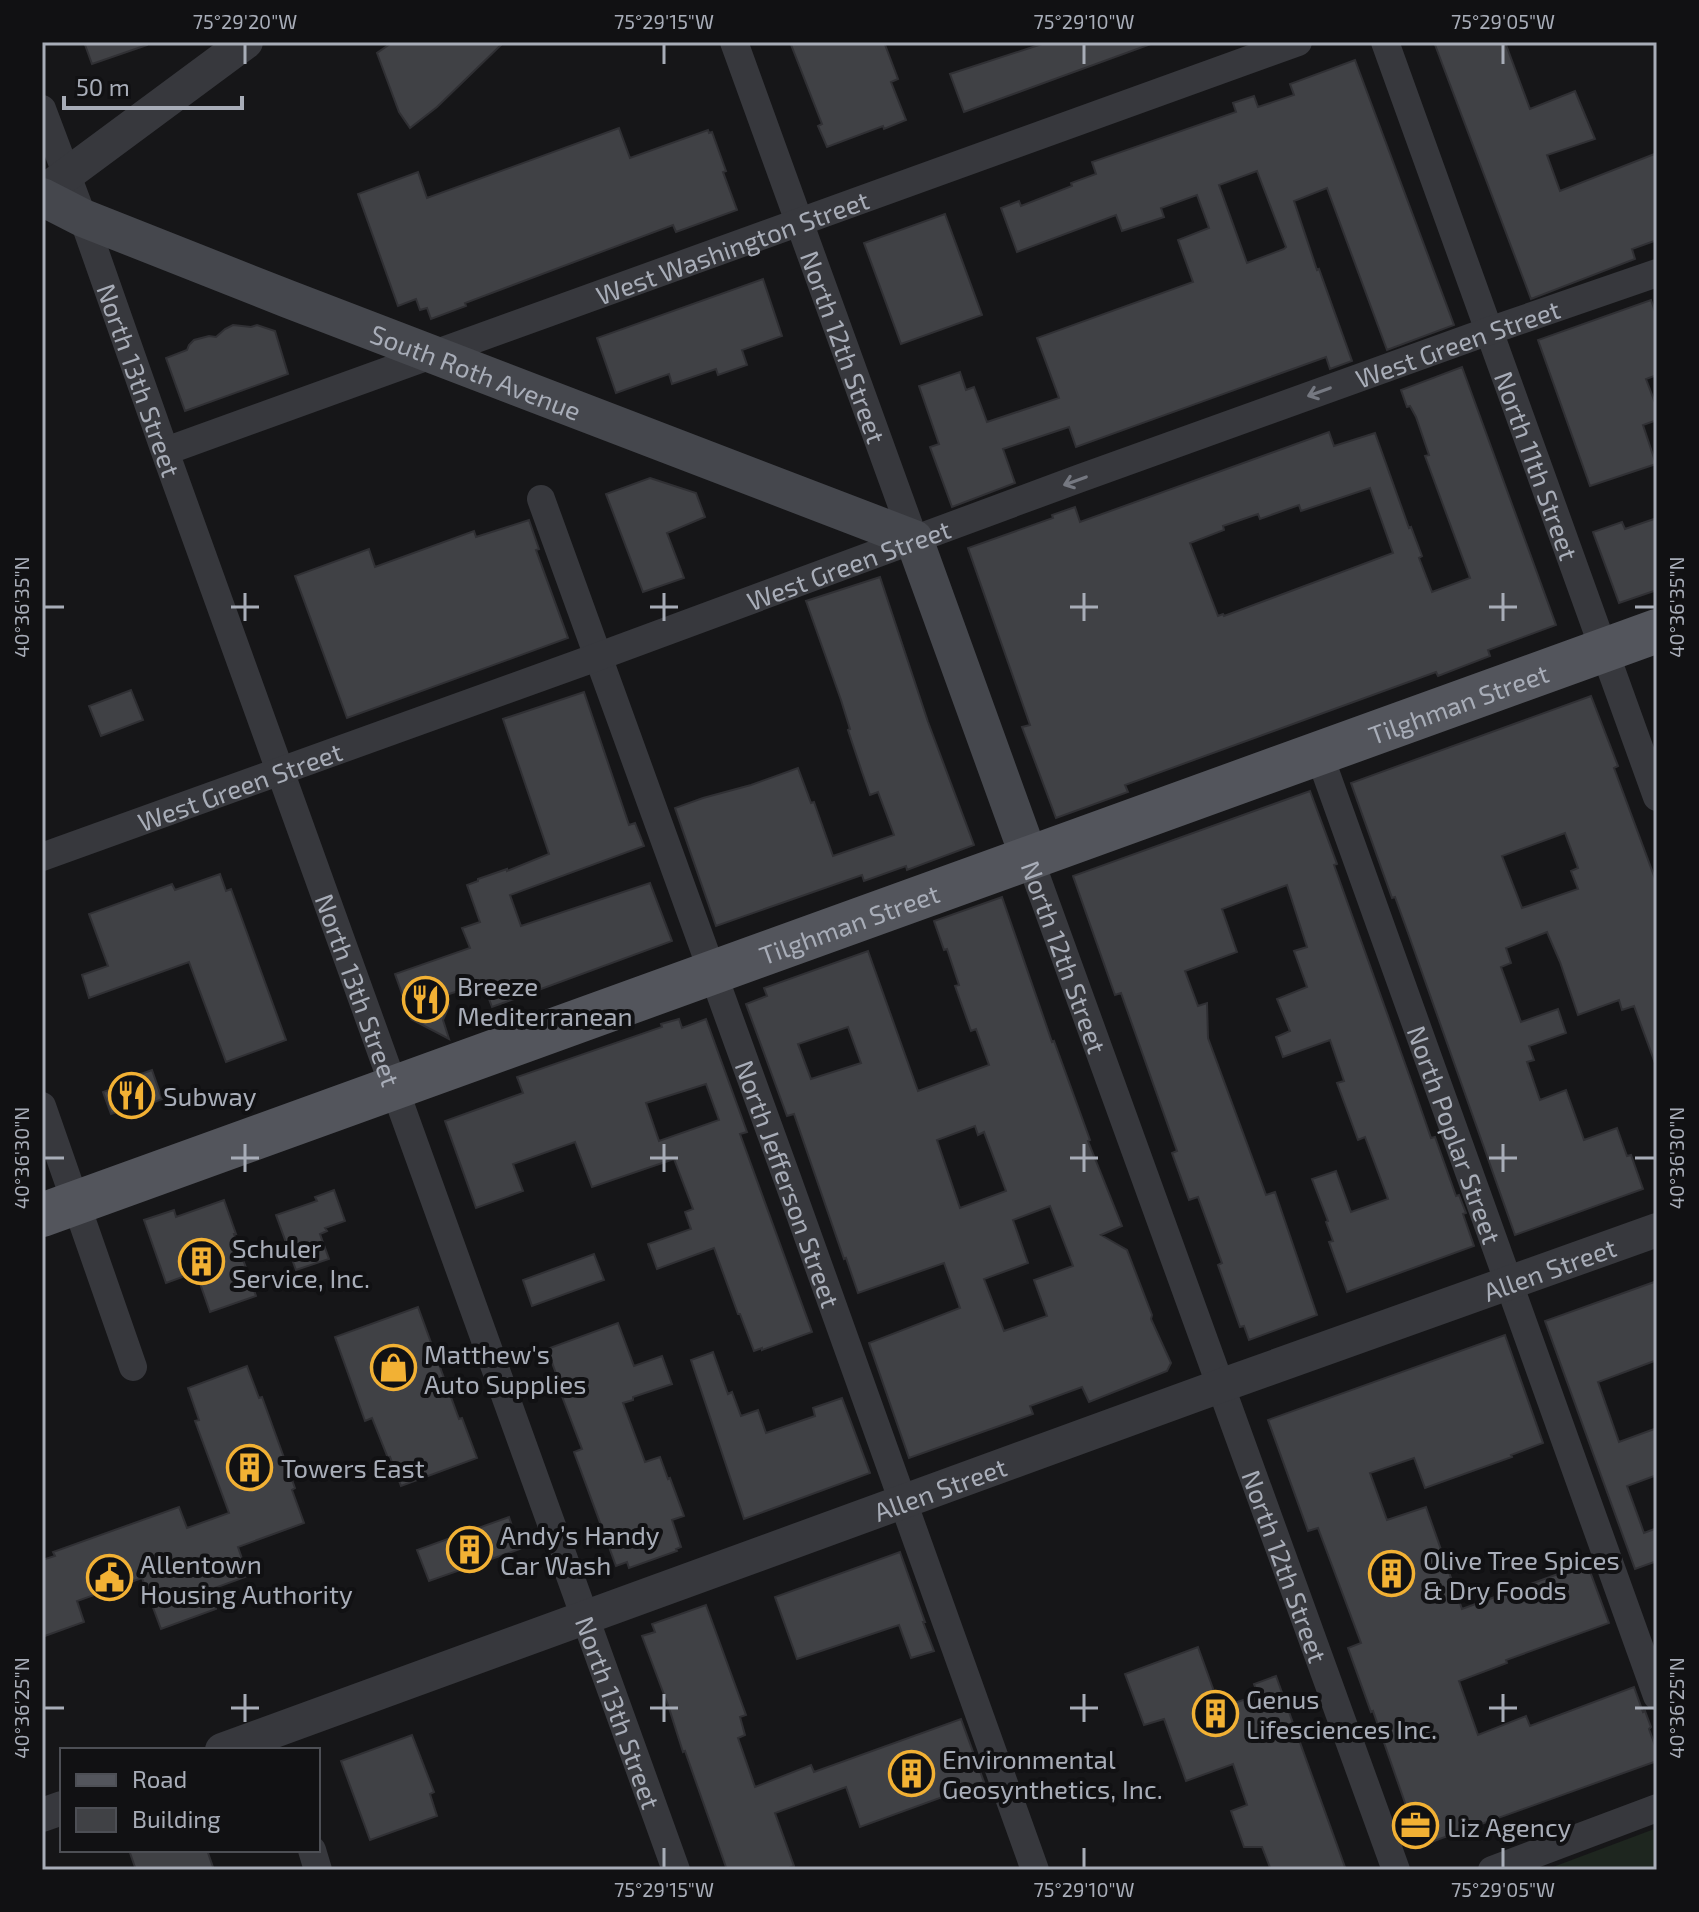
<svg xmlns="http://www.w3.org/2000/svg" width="1699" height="1912" viewBox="0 0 1699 1912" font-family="'Exo 2',sans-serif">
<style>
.green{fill:#1e261f}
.building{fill:#404145;stroke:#303034;stroke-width:2;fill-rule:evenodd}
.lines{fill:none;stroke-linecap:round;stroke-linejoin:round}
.minor{stroke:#37383d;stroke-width:28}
.tertiary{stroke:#37383d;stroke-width:34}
.secondary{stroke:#45474d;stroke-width:38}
.primary{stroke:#53555c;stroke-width:44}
.oneway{stroke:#757881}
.ticks{fill:none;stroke:#a8adb8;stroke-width:3}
.labels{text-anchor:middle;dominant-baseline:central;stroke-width:8;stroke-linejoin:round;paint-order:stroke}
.street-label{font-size:26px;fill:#a8adb8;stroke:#111113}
.poi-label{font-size:26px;fill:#a8adb8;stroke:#111113;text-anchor:start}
.neatline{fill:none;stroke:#a8adb8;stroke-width:3}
.ticks-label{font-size:20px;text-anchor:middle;fill:#a8adb8}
</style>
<rect width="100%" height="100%" fill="#161618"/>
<path class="green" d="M1657,1828V1870H1545Z"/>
<path class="building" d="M84,42H147V45L92,64Z
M393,42H504L437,107L410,128L399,112L377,53Z
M790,42H884L898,79L891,82L906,120L884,129L883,126L827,147L818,126L822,124Z
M1048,42H1150L1151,44L964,112L950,74Z
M1434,42H1505L1530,109L1575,91L1595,139L1547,155L1560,191L1657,153V240L1632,249L1635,259L1531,299Z
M1355,60L1454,325L1387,350L1327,188L1294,201L1317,270L1319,269L1352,361L1330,369L1326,357L1076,447L1069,427L1003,449L1015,483L952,507L930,447L939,444L919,386L960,372L966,390L974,387L987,422L1059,398L1037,338L1193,282L1178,240L1209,228L1197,195L1161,208L1164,217L1122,231L1116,215L1017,252L1001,208L1019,201L1021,206L1072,186L1071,183L1096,174L1092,162L1236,112L1233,103L1254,96L1258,107L1294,95L1290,84ZM1257,171L1286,247L1284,249L1247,263L1219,185Z
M619,128L630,158L708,130L709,133L712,132L726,171L723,172L737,210L676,232L673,225L465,303L466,306L431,319L427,308L420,310L416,299L398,306L358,194L418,172L427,198Z
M945,214L982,315L901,344L864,243Z
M763,279L782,336L742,350L747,365L718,375L716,369L672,384L669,374L616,393L597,338Z
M1651,300L1657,317V375L1646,379L1657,408V420L1643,425L1656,464L1590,486L1538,340Z
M233,325L251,327L257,325L275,331L288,374L185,411L166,358L187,350L189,345L194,340L209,336L216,337L225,329Z
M1462,367L1556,625L1488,650L1490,656L1438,676L1436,672L1125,785L1128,792L1056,818L1022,727L1030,725L968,548L1053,518L1052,515L1075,507L1080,522L1329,432L1334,446L1375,433L1409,528L1411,527L1422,556L1419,558L1432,592L1470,578L1425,456L1429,455L1416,417L1410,406L1407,407L1401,390ZM1370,488L1393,553L1224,616L1223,614L1218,616L1190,543L1224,530L1223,526L1258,514L1260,519L1299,505L1301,511Z
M650,478L696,493L705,517L667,533L684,578L643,592L606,494Z
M1657,518V590L1619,603L1593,532L1622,522L1625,529Z
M529,520L539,549L536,550L568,638L347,718L295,576L369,549L375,567L474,531L476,537Z
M880,577L928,722L974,845L907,870L906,866L864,881L862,875L716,926L675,808L703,798L751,785L798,768L811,803L814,802L833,856L894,835L878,792L870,795L862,772L848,730L850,729L841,700L806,601Z
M131,690L143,720L101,736L89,706Z
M584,692L629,825L635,823L644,846L510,895L521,926L650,883L672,941L492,1007L483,983L446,995L449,1006L443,1020L449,1039L411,1019L395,974L470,948L462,928L480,922L467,885L478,881V879L507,869V871L549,854L503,719Z
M1591,696L1618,766L1614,768L1657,884V1063H1655L1634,1006L1622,1010L1619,1000L1578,1015L1560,962L1547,932L1506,948L1511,963L1501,967L1521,1022L1558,1009L1566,1033L1529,1046L1534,1060L1527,1062L1540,1100L1566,1090L1584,1140L1617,1128L1627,1156L1631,1155L1643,1189L1515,1235L1407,930L1395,897L1392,898L1351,783ZM1565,833L1578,868L1571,871L1578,889L1522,908L1502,856Z
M1310,791L1337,864L1334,865L1413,1086L1431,1138L1435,1137L1456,1196L1459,1195L1466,1213L1463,1214L1474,1246L1347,1292L1329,1242L1333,1241L1326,1222L1328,1221L1312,1179L1336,1171L1351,1212L1388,1199L1365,1137L1358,1140L1337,1083L1344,1081L1330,1040L1283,1057L1276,1037L1290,1031L1277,999L1307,987L1294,951L1307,947L1287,885L1222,909L1237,952L1185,971L1198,1006L1207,1003L1208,1038L1266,1195L1275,1192L1317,1315L1249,1340L1244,1326L1240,1327L1218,1265L1222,1263L1198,1197L1189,1200L1172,1153L1177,1151L1121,993L1115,995L1073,876Z
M220,874L226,891L231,889L286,1040L226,1062L189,962L89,998L82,975L108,966L89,914L172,884L175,890Z
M1002,897L1052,1042L1054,1041L1090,1140L1088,1141L1122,1226L1101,1235L1127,1250L1152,1315L1151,1319L1171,1363L1167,1371L1089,1402L1082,1387L1030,1406L1033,1414L909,1458L869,1343L960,1308L944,1263L858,1293L846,1258L844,1259L794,1114L787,1116L746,1004L767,996L764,988L868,951L918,1091L989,1065L976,1029L971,1031L955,986L959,985L947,949L944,950L934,921ZM848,1027L861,1063L811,1079L798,1044ZM975,1126L978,1135L984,1132L1006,1191L960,1208L937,1140ZM1050,1206L1073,1266L1034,1280L1047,1316L1004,1331L984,1279L1028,1263L1013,1220Z
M679,1019L682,1028L706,1019L747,1132L740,1134L812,1332L762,1350V1348L754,1351L740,1314H738L714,1248L657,1269L648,1244L691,1229L685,1212L693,1209L674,1159L592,1187L575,1142L513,1164L523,1191L476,1208L445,1121L523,1093L517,1077L662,1027L661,1024ZM706,1084L719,1120L659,1141L646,1103Z
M152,1070L162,1099L143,1107L142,1104L111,1114L103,1092L134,1081L132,1077Z
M334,1190L345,1221L325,1228L327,1231L320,1234L329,1259L296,1270L276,1215L317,1201L315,1197Z
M224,1200L236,1234H234L256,1296L210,1312L196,1272L166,1283L144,1220L174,1210L176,1217Z
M594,1254L604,1280L532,1306L523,1280Z
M1657,1281V1360L1598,1382L1619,1442L1657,1428V1475L1627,1486L1644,1533L1657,1528V1561L1635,1569L1545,1321Z
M418,1307L459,1419L462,1418L477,1458L401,1486L390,1457L388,1458L372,1418L365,1421L335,1337Z
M618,1323L634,1366L662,1356L672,1384L633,1397V1400L623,1403L645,1462L660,1457L668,1479L670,1478L684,1516L672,1520L681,1547L676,1549L677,1551L629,1568L627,1562L616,1566L574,1452L582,1449L560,1391L562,1390L547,1349Z
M1505,1335L1543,1443L1511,1455L1512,1457L1425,1488L1414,1458L1370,1473L1387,1520L1426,1507L1462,1609L1580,1566H1588L1609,1623L1506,1660L1507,1663L1459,1681L1478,1735L1526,1716L1530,1726L1634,1687L1643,1712L1645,1711L1651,1727L1649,1729L1657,1751V1761L1420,1846L1373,1711L1371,1712L1348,1648L1361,1643L1318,1528L1308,1531L1268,1420Z
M713,1352L728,1394L732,1392L741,1416L758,1410L766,1433L815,1416L813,1408L842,1398L870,1473L744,1519L691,1360Z
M247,1366L259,1398L262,1397L295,1488L292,1490L304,1523L238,1547L248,1576L209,1590L216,1609L161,1629L142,1578L77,1601L84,1622L42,1637V1560L55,1556L53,1552L179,1507L187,1528L229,1513L195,1421L199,1420L188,1388Z
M509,1517L520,1549L429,1581L417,1550Z
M900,1552L925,1622H923L934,1651L911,1658L899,1625L797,1659L775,1597Z
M706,1605L746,1715L740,1717L745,1735L738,1738L755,1787L811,1765L814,1772L961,1719L984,1782L860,1827L846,1787L775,1813L794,1866L784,1870H727L685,1751L683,1752L669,1708L642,1636L655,1632L652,1624Z
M1198,1647L1220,1708L1258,1695L1254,1684L1276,1676L1346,1870H1271L1262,1847H1244L1231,1811L1247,1805L1233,1764L1186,1781L1164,1719L1144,1725L1125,1674Z
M412,1735L434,1792L430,1794L437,1816L370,1840L341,1761Z
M129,1850H207L214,1870H136Z"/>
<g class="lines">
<g class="minor">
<path id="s1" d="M734,42L914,539"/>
<path id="s2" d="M1385,42L1657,797"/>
<path id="s3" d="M42,109L83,218L168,460L676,1870"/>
<path id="s4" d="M166,451L1298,42"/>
<path id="s5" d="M541,499L787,1178L1035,1870"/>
<path id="s6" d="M1319,754L1657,1696"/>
<path id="s7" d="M42,857L597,657L1078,479L1489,331L1657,273"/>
<path id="s8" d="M1029,857L1396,1870"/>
<path d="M42,1106L133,1367"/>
<path d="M312,1850L318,1870"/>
<path d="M1492,1870L1657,1808"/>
</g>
<g class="tertiary">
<path d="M42,193L246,42"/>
<path id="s9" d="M222,1750L1220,1386L1657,1230"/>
<path d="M42,1815L62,1808"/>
</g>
<path class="secondary" id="s10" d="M42,197L83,218L288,299L914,539L1029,857"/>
<path class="primary" id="s11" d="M42,1215L1657,631"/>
</g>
<defs><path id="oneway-shaft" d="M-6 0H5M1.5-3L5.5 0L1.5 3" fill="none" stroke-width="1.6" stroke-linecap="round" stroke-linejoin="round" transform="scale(2)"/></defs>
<g class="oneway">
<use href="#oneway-shaft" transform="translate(1319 392) rotate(160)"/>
<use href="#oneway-shaft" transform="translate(1075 481) rotate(160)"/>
</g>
<path class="ticks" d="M245,44V64M664,44V64M1084,44V64M1503,44V64M245,593V621M664,593V621M1084,593V621M1503,593V621M44,607H64M231,607H259M650,607H678M1070,607H1098M1489,607H1517M1635,607H1655M245,1144V1172M664,1144V1172M1084,1144V1172M1503,1144V1172M44,1158H64M231,1158H259M650,1158H678M1070,1158H1098M1489,1158H1517M1635,1158H1655M245,1694V1722M664,1694V1722M1084,1694V1722M1503,1694V1722M44,1708H64M231,1708H259M650,1708H678M1070,1708H1098M1489,1708H1517M1635,1708H1655M664,1848V1868M1084,1848V1868M1503,1848V1868"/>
<defs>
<symbol id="restaurant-ring" viewBox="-11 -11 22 22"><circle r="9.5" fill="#111113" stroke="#f2b134" stroke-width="1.5"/><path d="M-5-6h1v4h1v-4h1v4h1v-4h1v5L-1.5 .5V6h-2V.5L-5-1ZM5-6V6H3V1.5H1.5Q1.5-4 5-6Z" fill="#f2b134"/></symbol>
<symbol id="building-ring" viewBox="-11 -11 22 22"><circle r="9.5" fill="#111113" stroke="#f2b134" stroke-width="1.5"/><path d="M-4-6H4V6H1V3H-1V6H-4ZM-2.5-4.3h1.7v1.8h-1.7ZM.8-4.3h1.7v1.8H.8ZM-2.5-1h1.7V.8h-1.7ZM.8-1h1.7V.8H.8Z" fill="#f2b134"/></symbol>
<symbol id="shop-ring" viewBox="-11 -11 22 22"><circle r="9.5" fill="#111113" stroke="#f2b134" stroke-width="1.5"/><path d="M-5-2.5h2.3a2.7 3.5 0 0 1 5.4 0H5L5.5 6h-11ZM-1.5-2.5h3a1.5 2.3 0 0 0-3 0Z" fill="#f2b134"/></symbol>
<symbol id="civic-ring" viewBox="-11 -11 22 22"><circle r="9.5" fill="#111113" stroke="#f2b134" stroke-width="1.5"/><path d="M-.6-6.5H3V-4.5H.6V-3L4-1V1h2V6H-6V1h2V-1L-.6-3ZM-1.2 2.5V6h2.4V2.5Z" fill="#f2b134"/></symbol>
<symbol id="office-ring" viewBox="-11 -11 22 22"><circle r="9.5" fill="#111113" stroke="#f2b134" stroke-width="1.5"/><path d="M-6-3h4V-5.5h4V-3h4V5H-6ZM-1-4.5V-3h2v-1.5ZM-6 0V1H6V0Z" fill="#f2b134"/></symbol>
</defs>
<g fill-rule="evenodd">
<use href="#restaurant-ring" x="400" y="974" width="51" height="51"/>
<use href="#restaurant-ring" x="106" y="1070" width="51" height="51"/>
<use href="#building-ring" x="176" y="1236" width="51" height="51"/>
<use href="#shop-ring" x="368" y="1342" width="51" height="51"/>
<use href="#building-ring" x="224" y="1442" width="51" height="51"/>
<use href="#building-ring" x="444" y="1524" width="51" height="51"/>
<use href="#building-ring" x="1366" y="1548" width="51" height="51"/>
<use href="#civic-ring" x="84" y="1552" width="51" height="51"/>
<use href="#building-ring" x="1190" y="1688" width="51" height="51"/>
<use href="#building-ring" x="886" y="1748" width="51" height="51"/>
<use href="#office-ring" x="1390" y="1800" width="51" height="51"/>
</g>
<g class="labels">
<g class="street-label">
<text stroke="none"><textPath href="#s4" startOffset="602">West Washington Street</textPath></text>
<text stroke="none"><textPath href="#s7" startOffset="1506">West Green Street</textPath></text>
<text stroke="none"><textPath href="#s1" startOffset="324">North 12th Street</textPath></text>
<text stroke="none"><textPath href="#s10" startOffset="468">South Roth Avenue</textPath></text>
<text stroke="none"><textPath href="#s3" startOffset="288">North 13th Street</textPath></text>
<text stroke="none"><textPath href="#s2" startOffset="450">North 11th Street</textPath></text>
<text stroke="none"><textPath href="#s7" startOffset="858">West Green Street</textPath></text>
<text stroke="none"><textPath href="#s11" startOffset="1506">Tilghman Street</textPath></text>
<text stroke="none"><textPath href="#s7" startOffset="210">West Green Street</textPath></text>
<text stroke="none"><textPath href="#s11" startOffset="858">Tilghman Street</textPath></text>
<text stroke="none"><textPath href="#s8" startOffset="106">North 12th Street</textPath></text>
<text stroke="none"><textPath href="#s3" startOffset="936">North 13th Street</textPath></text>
<text stroke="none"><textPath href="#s6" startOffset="404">North Poplar Street</textPath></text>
<text stroke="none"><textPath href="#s5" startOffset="728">North Jefferson Street</textPath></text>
<text stroke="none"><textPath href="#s9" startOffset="1412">Allen Street</textPath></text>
<text stroke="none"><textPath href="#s9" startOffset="764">Allen Street</textPath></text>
<text stroke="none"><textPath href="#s8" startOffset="754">North 12th Street</textPath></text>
<text stroke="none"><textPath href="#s3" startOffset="1704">North 13th Street</textPath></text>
</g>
<g class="poi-label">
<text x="457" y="985">Breeze<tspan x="457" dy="30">Mediterranean</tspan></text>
<text x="163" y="1095">Subway</text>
<text x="232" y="1247">Schuler<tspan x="232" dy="30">Service, Inc.</tspan></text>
<text x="424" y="1353">Matthew's<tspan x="424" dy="30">Auto Supplies</tspan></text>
<text x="281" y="1467">Towers East</text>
<text x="500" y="1534">Andy’s Handy<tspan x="500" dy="30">Car Wash</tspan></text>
<text x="1423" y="1559">Olive Tree Spices<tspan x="1423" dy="30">&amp; Dry Foods</tspan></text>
<text x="140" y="1563">Allentown<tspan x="140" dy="30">Housing Authority</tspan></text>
<text x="1246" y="1698">Genus<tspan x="1246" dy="30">Lifesciences Inc.</tspan></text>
<text x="942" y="1758">Environmental<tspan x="942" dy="30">Geosynthetics, Inc.</tspan></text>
<text x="1447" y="1826">Liz Agency</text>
</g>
</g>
<rect width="1699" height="1912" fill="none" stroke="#111113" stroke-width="88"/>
<rect x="60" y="1748" width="260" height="104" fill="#111113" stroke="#4d4f55" stroke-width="2"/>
<rect x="76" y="1774" width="40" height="12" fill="#53555c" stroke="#4d4f55" stroke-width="2"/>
<text x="132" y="1788" font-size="24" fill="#a8adb8">Road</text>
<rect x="76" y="1808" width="40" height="24" fill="#404145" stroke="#4d4f55" stroke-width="2"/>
<text x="132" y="1828" font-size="24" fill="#a8adb8">Building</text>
<path d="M64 96v12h178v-12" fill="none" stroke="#a8adb8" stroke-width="4"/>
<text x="76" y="96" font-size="24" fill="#a8adb8" stroke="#111113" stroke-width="6" paint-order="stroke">50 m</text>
<rect x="44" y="44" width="1611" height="1824" class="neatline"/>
<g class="ticks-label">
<text x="245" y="29">75°29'20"W</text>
<text x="664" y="29">75°29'15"W</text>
<text x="1084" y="29">75°29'10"W</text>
<text x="1503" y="29">75°29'05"W</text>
<text transform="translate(22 607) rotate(-90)" y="7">40°36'35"N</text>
<text transform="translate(1677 607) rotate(-90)" y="7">40°36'35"N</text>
<text transform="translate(22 1158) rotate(-90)" y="7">40°36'30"N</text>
<text transform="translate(1677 1158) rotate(-90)" y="7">40°36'30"N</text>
<text transform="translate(22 1708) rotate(-90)" y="7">40°36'25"N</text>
<text transform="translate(1677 1708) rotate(-90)" y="7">40°36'25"N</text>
<text x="664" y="1897">75°29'15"W</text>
<text x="1084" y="1897">75°29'10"W</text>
<text x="1503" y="1897">75°29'05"W</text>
</g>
</svg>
